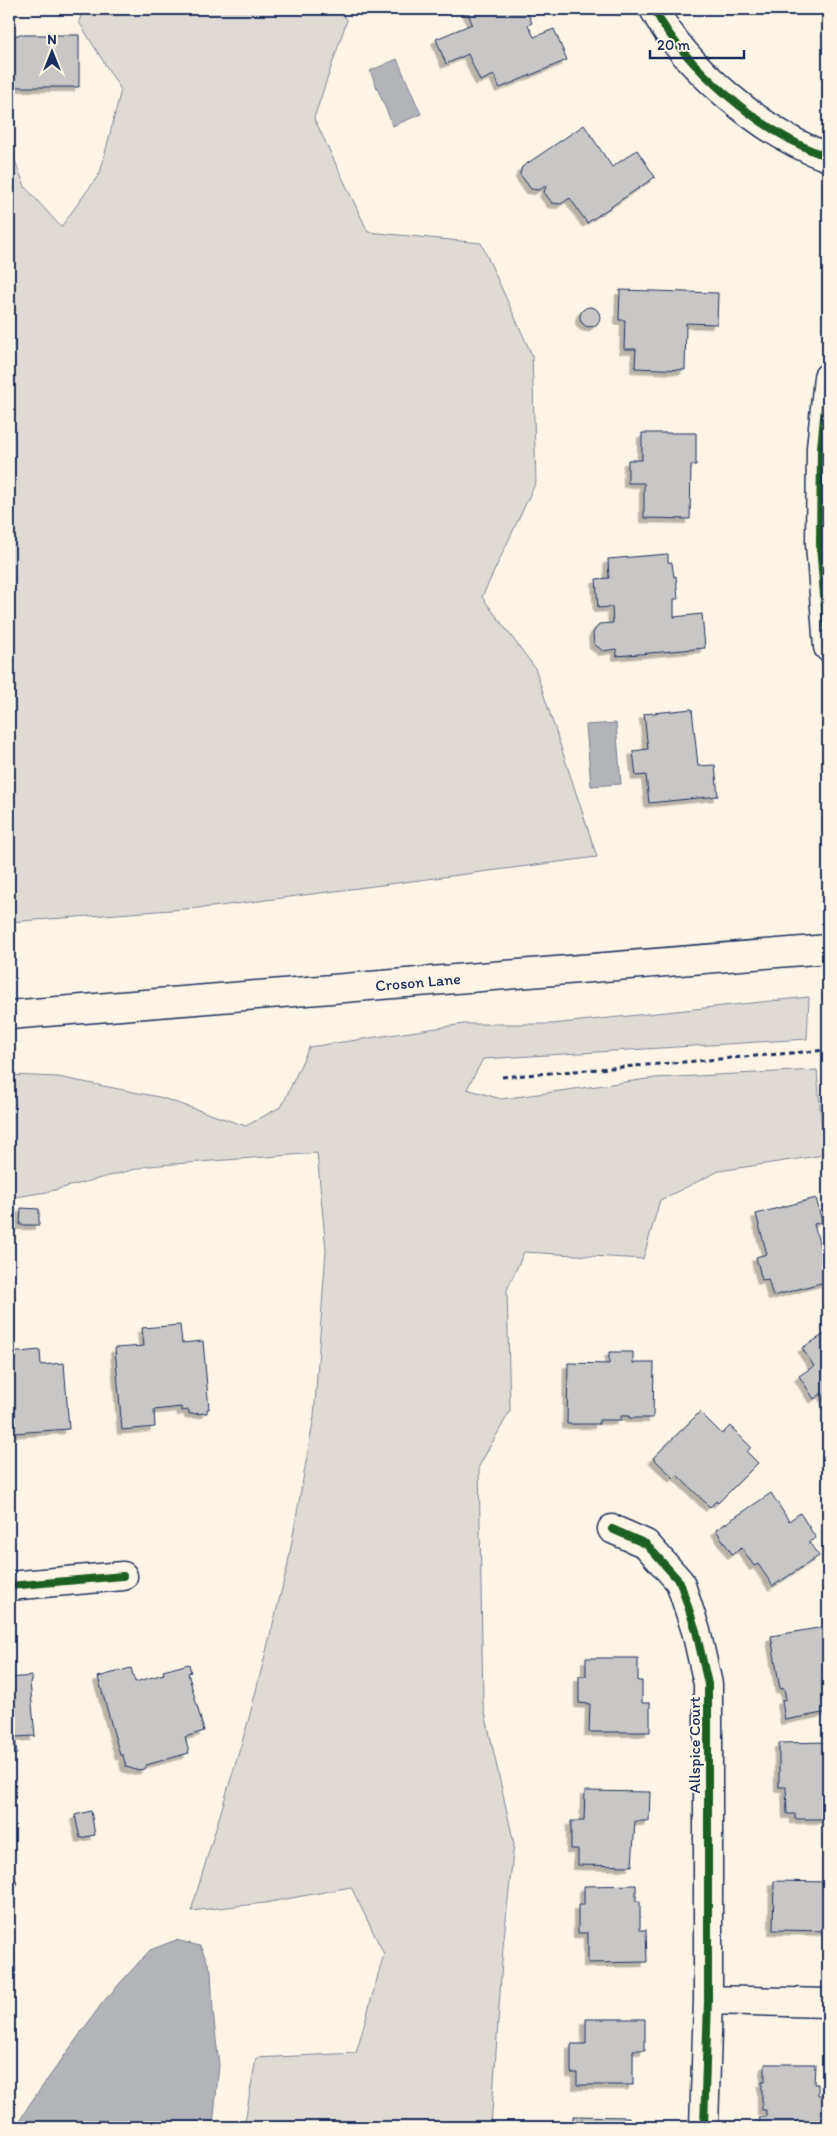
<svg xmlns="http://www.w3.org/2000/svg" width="837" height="2136" viewBox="0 0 837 2136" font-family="Itim,sans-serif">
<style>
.green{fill:#dfdbd4;stroke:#7d8599}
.water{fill:#b2b4b8;stroke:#767f94}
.building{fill:#c8c7c6;stroke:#1b2f5e;filter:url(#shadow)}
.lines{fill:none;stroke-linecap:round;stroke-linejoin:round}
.minor-casing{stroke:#1b2f5e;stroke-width:31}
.major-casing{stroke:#1b2f5e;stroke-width:31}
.path{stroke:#1b2f5e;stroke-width:3;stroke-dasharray:5 4;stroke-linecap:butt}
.minor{stroke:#fcf5e5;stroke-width:28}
.major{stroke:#fcf5e5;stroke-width:28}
.cycleway-casing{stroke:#fcf5e5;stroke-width:11}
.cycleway{stroke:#1b5e20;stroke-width:8}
.labels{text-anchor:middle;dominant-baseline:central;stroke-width:4;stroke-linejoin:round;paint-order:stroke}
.street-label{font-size:16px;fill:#1b2f5e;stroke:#fcf5e5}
</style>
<defs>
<filter id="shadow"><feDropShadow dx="-4.5" dy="4.5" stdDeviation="0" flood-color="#0004"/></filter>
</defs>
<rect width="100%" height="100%" fill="#fcf5e5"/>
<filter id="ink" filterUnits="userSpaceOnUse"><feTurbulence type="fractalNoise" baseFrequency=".02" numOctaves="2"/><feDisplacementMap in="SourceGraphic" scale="10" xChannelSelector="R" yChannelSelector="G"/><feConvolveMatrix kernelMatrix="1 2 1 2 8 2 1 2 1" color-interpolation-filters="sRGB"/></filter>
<g filter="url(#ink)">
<path class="green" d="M83,9H339L347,20L314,118L368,232L481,243L532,355L536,482L482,597L535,668L597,857L212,907L9,922V145L25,187L61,227L100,173L121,90L79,22Z
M809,997L807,1039L483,1059L467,1089L501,1099L655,1078L817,1070L824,1155L719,1171L660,1200L643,1259L524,1252L507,1290L510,1411L479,1466L483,1704L514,1844L503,1947L491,2127H244L256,2058L356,2053L384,1954L351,1887L265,1903L191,1911L248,1722L287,1569L314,1417L326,1250L317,1153L148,1166L47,1192L9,1198V1075L58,1077L159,1097L246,1126L282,1106L309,1047L464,1024H552Z"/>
<path class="water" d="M397,59L421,114L393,126L370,71Z
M616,723L621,784L591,786L586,725Z
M176,1940L200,1946L211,1970L213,2012L219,2065L213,2127H16L29,2105L103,2002L150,1950Z"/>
<path class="building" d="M467,9H526L532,23L528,25L534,37L554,29L567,60L500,88L494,75L480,81L468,54L446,64L436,39L472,24Z
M13,35H79V87H13Z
M584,125L612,167L637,150L655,177L587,223L570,198L561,204L552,203L544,192L547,185L539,190L531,189L520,174L522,167Z
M620,290L718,293L717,324L686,323L685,370L635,368L636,349H624L625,320H619Z
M580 317a10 10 0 1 1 20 0a10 10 0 1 1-20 0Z
M642,433H696V465H691L690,519L644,518V483H628V460H642Z
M668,554V562L672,563L674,577L676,576L678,599H674V617L702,614L705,648L617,656L616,649L603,651L594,644L593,633L599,624L613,623L612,607L598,608L596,579L609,578L608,559Z
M692,709L698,766L715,765L718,796L649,803L646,775L636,776L633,751L648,749L644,714Z
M816,1198L822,1222L814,1224L820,1247L827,1244L828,1248V1281L773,1296L768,1279L762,1280L756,1257L767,1254L756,1214Z
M21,1208L39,1209V1225H20Z
M180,1325L182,1343L203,1341L209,1409H207V1413L189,1414V1410L182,1411L181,1407L154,1410L155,1427L122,1430L115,1348L144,1346L142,1328Z
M828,1332V1403L822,1393L814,1399L799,1376L814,1366L802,1348Z
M40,1350L41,1365L64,1363L69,1429L14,1433V1437H9V1353Z
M609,1352H633V1363H654L653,1418H629V1416H621V1420H599V1424H567L568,1363L609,1364Z
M700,1412L722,1434L730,1426L751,1447L747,1452L758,1463L718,1503L716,1501L710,1507L677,1475L674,1478L653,1458Z
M771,1493L789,1521L800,1513L816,1538L809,1542L819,1556L773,1586L758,1564L754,1566L742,1548L732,1554L716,1530Z
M824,1627L825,1629H828V1712L785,1720L782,1700L786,1699L784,1688L780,1689L771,1636Z
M586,1658H638V1681H642V1703H650V1732H589L590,1704L579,1703V1676H586Z
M189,1664L191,1672L188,1673L204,1731L185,1737L189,1753L146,1765L145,1769L136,1770L126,1767L123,1755H120L98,1677L131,1668L135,1682L164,1674L163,1671Z
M32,1676V1682H30L35,1736L15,1737L17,1754H9V1678Z
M828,1742V1819H795V1814H787L786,1787H779V1743Z
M585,1791L650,1792L649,1821H635L632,1866L578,1865V1849H571V1821H584Z
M91,1811L95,1835L80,1838L75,1815Z
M13,1869L17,1885L9,1886V1870Z
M774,1881L828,1882V1938V1931L773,1930Z
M636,1885V1901H640V1930H646L647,1962L588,1963V1933H578V1905H584V1886Z
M586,2019H645V2050H633V2085H577V2073H571V2044H586Z
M765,2064H815L814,2084H818V2095H828V2123L815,2122V2127H759L760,2117H766V2110H762V2082H765Z
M573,2116L629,2117V2127H573Z"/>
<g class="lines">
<defs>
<path id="minor" d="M654,9C685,68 765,135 828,157
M828,377L821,448L820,544L828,647
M612,1529L646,1544L680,1582L696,1631L708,1684V2000L704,2127
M9,1586L123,1576
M708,2000L828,2003"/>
<path id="major" d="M9,1015L828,949"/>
</defs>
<use href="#minor" class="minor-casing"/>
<use href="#major" class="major-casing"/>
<path class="path" d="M502,1077L828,1050"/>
<use href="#minor" class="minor"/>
<use href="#major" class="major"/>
<defs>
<path id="cycleway" d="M654,9C685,68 765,135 828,157
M828,377L821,448L820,544L828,647
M612,1529L646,1544L680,1582L696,1631L708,1684V2000L704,2127
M9,1586L123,1576"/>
</defs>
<use href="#cycleway" class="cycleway-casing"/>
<use href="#cycleway" class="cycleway"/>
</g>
</g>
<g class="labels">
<g class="street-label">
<text transform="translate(418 982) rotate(-5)">Croson Lane</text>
<text transform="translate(694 1745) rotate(-90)">Allspice Court</text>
</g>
</g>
<rect width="837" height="2136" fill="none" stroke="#fcf5e5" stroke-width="30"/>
<rect x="15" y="15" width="807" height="2106" fill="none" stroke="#1b2f5e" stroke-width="2" filter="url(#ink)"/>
<g transform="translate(52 52)" stroke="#fcf5e5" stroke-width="4" paint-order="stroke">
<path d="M0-4L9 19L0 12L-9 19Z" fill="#1b2f5e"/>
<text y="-8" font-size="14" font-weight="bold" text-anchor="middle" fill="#1b2f5e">N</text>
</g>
<path d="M650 50v8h94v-8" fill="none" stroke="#1b2f5e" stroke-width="2.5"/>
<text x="657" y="50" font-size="15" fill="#1b2f5e" stroke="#fcf5e5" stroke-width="4" paint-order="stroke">20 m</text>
</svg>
